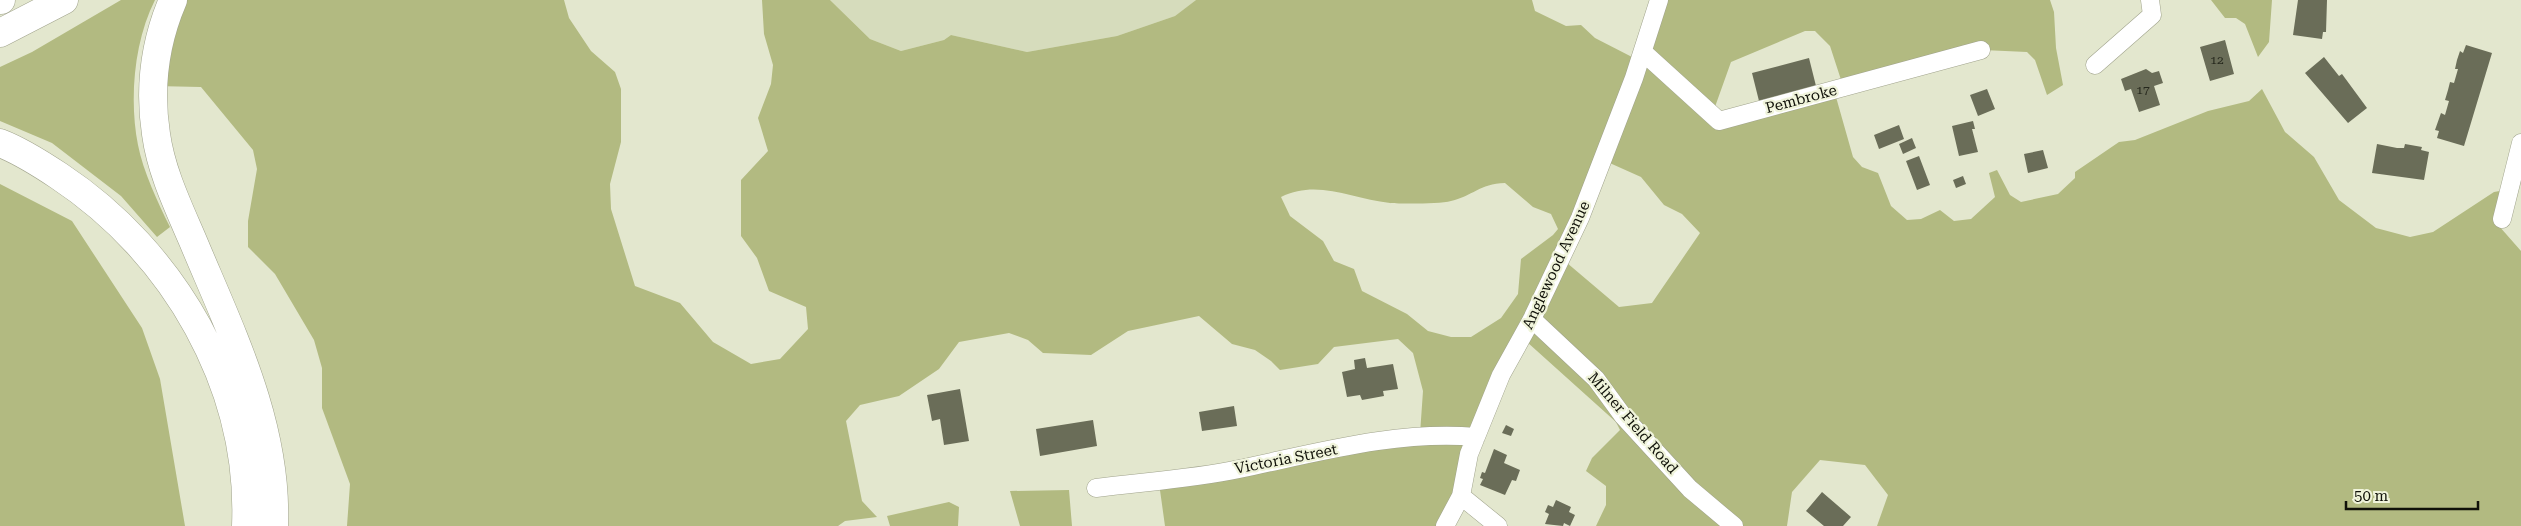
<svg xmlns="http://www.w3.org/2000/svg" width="2521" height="526" viewBox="0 0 2521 526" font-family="'Roboto Serif',serif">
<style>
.built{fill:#d6dcbc}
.green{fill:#b2ba81;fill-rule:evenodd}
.building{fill:#6a6d58}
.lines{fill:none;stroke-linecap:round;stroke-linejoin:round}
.street-casing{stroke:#a0a38c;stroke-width:19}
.primary-casing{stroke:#a0a38c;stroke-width:29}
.highway-casing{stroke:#a0a38c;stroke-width:29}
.street{stroke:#fff;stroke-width:18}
.primary{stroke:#fff;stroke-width:28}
.highway{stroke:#fff;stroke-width:28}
.labels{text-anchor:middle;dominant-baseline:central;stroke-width:4.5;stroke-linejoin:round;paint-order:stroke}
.number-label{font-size:12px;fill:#26281d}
.street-label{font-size:15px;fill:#101109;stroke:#f0f4db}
</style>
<rect width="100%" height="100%" fill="#e3e7ce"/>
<path class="built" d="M830,0H1196L1175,16L1117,36L1027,52L951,35L944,40L901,51L870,39Z"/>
<path class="green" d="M121,0H155C134,41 129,100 138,145C143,171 158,203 170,227L157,237L121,196L52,143L0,121V67L32,52Z
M176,0H564L569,18L591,51L615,72L621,89V142L610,184L611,209L635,286L680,303L713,342L751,364L780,359L808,329L806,307L769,291L757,258L741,236V180L768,151L758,118L771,84L773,65L764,34L762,0H830L870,39L901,51L944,40L951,35L1027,52L1117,36L1175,16L1196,0H1532L1535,11L1566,26L1581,25L1595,38L1632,57L1657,0H2050L2054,12L2056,48L2063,85L2047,95L2035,60L2027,52L1983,50L1844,89L1830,46L1815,31H1805L1731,62L1711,118L1836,97L1853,157L1862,167L1878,173L1891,206L1907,220L1921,219L1940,210L1954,221L1971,219L1995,197L1989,173L1997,170L2010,195L2021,202L2058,194L2075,178V172L2119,142L2135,140L2208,111L2249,101L2262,89L2285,132L2314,157L2339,200L2376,228L2410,237L2433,232L2494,192L2505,190L2499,226L2521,251V526H1877L1888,495L1865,465L1820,460L1792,492L1787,526H1596L1606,505V486L1586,471L1592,458L1620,430L1616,422L1527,342L1520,339L1442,526H1165L1159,483L1420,434L1423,391L1413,353L1398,339L1334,347L1318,364L1280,370L1271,361L1255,350L1232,344L1199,316L1128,331L1091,355L1043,353L1028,340L1009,333L959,342L939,369L899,396L860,405L846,421L862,501L877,517L845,521L838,526H347L350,484L322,408V368L314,340L275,274L248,247V221L257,169L253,150L201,87L155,86ZM1603,160L1641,177L1664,205L1682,214L1700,233L1652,303L1619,307L1560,257ZM1505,183L1533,207L1551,214L1558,229L1553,235L1521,259L1518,294L1501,318L1471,337H1451L1428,331L1407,314L1362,291L1354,269L1334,261L1323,241L1290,216L1281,197C1318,179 1352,199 1390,203C1402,204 1440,204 1451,201C1473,196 1479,184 1505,183Z
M2211,0H2272L2269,42L2258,57L2245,24L2236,18H2225Z
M0,184L72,221L142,328L160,379L185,526H0Z
M1069,490L1072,526H1020L1010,491Z
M949,502L959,507L958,526H890L887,516Z"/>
<path class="building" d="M2298,0H2327L2326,32H2323L2322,39L2293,35Z
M2225,40L2234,74L2210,81L2200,47Z
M2466,45L2492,53L2464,146L2437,138L2439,131L2435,130L2441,113L2445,115L2449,101L2445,100L2448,90L2450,82L2454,83L2458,69H2455L2457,60L2460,51L2463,53Z
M2324,57L2339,76L2342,74L2367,108L2348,123L2305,73Z
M1809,58L1816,86L1759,101L1752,73Z
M2146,69L2152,73L2159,71L2163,83L2154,86L2160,105L2139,112L2131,89L2125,91L2121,79Z
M1987,89L1995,109L1978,116L1970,95Z
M1973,121L1975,129H1972L1978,152L1959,156L1952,126Z
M1899,125L1904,139L1879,149L1874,135Z
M1912,138L1916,148L1903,154L1899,144Z
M2377,144L2397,148H2404L2405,144L2422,147L2421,150L2429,152L2424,180L2372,173Z
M2043,150L2048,168L2028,173L2024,154Z
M1919,156L1930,185L1917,190L1906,161Z
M1963,176L1966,184L1956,188L1953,180Z
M1365,358L1367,368L1393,364L1398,389L1383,391L1384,396L1362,400L1360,395L1347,397L1342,372L1355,369L1354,360Z
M960,389L969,441L944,445L940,419L932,421L927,395Z
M1234,406L1237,426L1202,431L1199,412Z
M1093,420L1097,446L1040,456L1036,429Z
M1506,425L1514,429L1511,436L1502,433Z
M1494,449L1507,455L1504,463L1520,470L1516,481L1512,480L1505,495L1480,485L1483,479L1480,478L1482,472L1485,473Z
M1822,492L1851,517L1843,526H1824L1806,511Z
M1556,500L1571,507L1569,512L1575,515L1570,526L1564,523L1563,526L1545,524L1549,514L1545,512L1548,505L1553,507Z"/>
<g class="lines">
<defs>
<path id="street" d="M1643,52L1719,121L1981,50
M2095,65L2152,15L2150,0
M2502,219L2521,143
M1532,319L1596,379L1623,416L1690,489L1734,526
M1096,488C1143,482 1192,479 1239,469C1316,453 1397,430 1476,437
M1461,496L1498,526
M1445,526L1461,496L1469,454L1501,375L1532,319L1580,218L1634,78L1659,0"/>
<path id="primary" d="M0,0H1
M0,33L64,0"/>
<path id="highway" d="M173,0C155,42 149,88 156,134C161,171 178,206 193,241C231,332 278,425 274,526
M0,143C21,151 41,164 59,176C174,252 252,386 246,526"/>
</defs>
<use href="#street" class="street-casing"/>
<use href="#primary" class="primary-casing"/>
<use href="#highway" class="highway-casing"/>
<use href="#street" class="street"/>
<use href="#primary" class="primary"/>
<use href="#highway" class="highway"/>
</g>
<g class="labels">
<g class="number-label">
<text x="2217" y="60">12</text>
<text x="2143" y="90">17</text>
</g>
<g class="street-label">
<text transform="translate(1801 99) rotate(-15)">Pembroke</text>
<text transform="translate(1556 265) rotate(-65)">Anglewood Avenue</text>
<text transform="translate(1633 423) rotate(49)">Milner Field Road</text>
<text transform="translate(1286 459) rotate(-11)">Victoria Street</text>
</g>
</g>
<path d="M2346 501v8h132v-8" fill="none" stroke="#101109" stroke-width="2.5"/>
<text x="2354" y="501" font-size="15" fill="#101109" stroke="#f0f4db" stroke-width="4" paint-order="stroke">50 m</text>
</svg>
